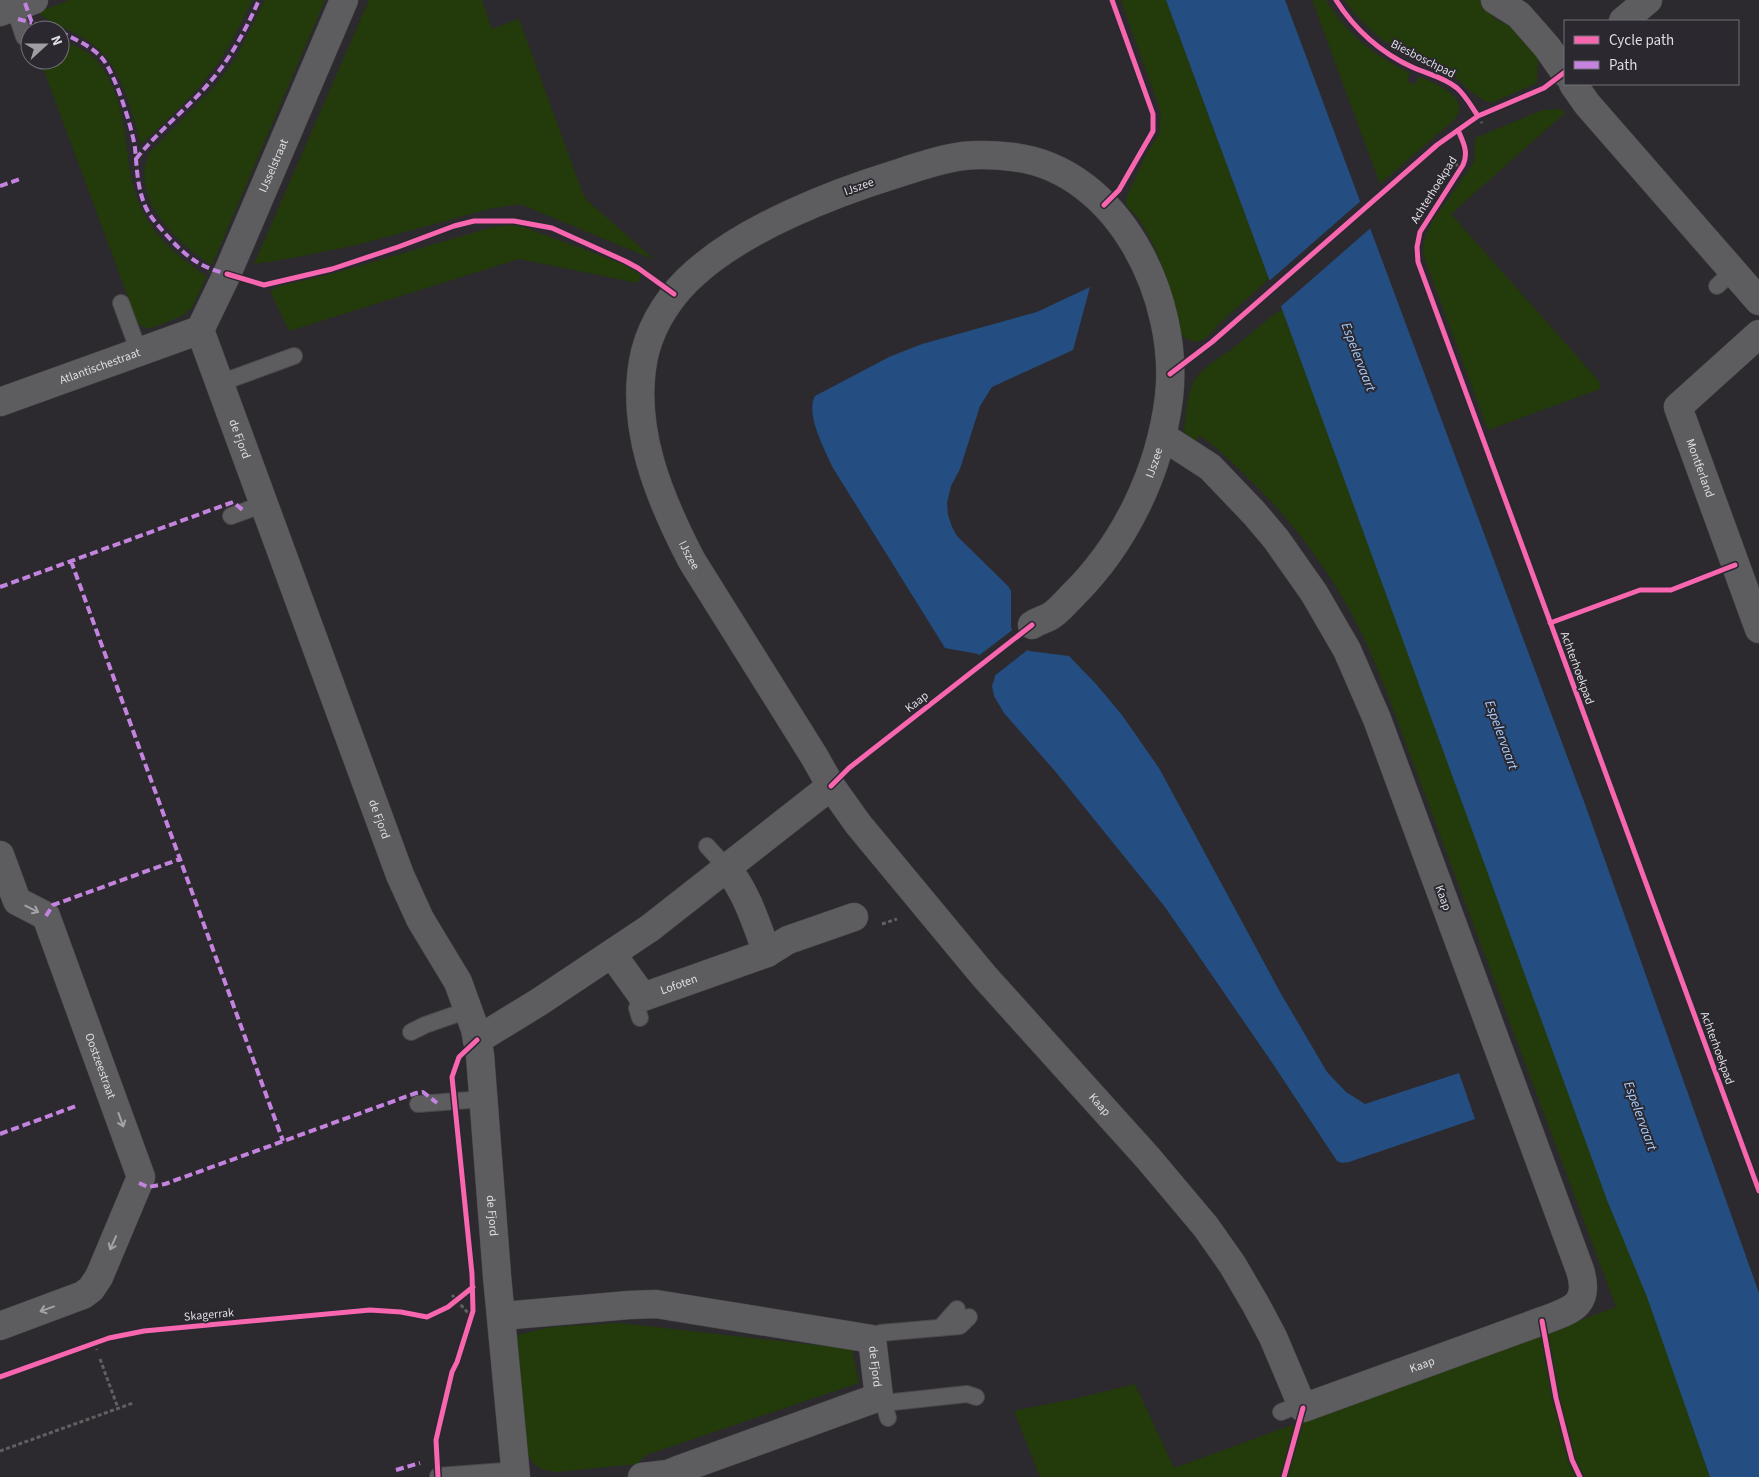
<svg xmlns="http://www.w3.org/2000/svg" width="1759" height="1477" viewBox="0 0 1759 1477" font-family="'Source Sans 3',sans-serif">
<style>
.green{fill:#233a0a}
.water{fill:#244e81}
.pier{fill:#2c2a2e}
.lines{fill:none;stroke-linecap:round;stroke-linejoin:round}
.lane-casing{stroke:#49474b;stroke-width:18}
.street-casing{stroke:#49474b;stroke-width:29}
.path{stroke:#605f61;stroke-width:3;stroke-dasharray:4 2.5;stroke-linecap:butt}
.lane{stroke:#5d5c5f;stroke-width:16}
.street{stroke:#5d5c5f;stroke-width:28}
.quiet{stroke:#c483df;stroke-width:4;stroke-dasharray:8 4;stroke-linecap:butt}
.cycleway-casing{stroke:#2b2830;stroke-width:8}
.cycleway{stroke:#f766af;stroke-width:5}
.oneway{stroke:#a4a3a7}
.labels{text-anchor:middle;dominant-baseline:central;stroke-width:4;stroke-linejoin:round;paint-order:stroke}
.street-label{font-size:12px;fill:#dfdde2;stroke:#2b2830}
.water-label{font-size:14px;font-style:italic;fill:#a6ceff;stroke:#2b2830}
</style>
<rect width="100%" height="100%" fill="#2c2a2e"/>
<path class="green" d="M70,0H252C242,22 231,44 217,64C196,94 168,119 141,144C130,107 122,62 87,40C71,30 51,24 37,12Z
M265,0H325L212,265C178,245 127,196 150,152L213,88L225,73L236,58Z
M369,0H482L492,29L519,19L583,194L588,201L655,260L520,204L489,209L357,245L287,259L254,264Z
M1121,0H1166L1269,279C1254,293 1237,307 1222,321C1215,327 1211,336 1202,340C1191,345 1182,337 1177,328L1166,276L1154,246L1139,219L1126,205V198L1146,155L1159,134L1161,113Z
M1312,0H1326C1346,34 1375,56 1410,73L1407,81L1415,85L1419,77C1435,83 1473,98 1454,120L1380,184Z
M1344,0H1479L1495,19L1514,28L1538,54L1537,83L1491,103C1486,101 1481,99 1477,96C1467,90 1461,80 1450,74C1436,65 1420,61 1405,53C1379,41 1361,22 1344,0Z
M60,39C72,45 87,50 96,60C123,90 125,138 131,176C137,212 159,242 188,263C194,267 200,273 207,276L192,308L182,316L149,329L138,324L40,60H60Z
M1561,109L1565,113L1451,214L1599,381L1600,389L1488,430L1424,257L1423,248L1426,235L1432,222L1474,162L1475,138L1542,110Z
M512,225L521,226L642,271L638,283L519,259L289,331L270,291L279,286L335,273L493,227Z
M1282,309L1662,1337L1710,1477H1040L1014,1411L1078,1398L1135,1384L1174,1468L1616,1307L1386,690C1378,671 1371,652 1362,634C1334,576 1294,522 1248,478C1232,462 1218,448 1199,435L1196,441L1184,432C1186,417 1186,397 1193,383C1201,367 1223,356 1237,345C1252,333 1266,320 1282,309Z
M620,1323L852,1349L859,1383L646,1455L637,1464L556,1472C538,1470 531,1465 526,1448L517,1335L551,1327Z"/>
<path class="water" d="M1166,0H1285L1586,807L1759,1293V1477H1710L1647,1297L1607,1200L1282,309L1269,279Z
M1090,287L1073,350L992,387L980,406L960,469L951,486L947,503L948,515L952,527L957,536L1008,586L1011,591V628L1029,651L1069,656L1096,684L1122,715L1159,768L1280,992L1327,1072L1346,1092L1365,1104L1459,1073L1475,1119L1349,1162L1342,1163L1337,1161L1273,1064L1165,907L1055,771L1004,713L994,696L992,686L995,677L978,654L945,648L833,468C825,450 805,414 815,396L889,357L922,344L1037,312Z"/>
<path class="pier" d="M1363,199L1373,226L1279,308L1268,282Z
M1015,628L1014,630L1025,645L1028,648H1030L993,677V675L980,657H977Z"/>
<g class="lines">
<defs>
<path id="lane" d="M14,7L24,37
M1717,286L1733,271
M121,303L139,352
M220,383L294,356
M231,516L264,504
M707,846L727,868
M640,1018L637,1008L643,997
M411,1032L425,1025L468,1010
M418,1104L483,1099
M940,1328L957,1309
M880,1333L960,1326L969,1317
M879,1397L884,1403L967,1394L976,1397
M884,1403L888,1418
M1281,1412L1301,1404
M438,1476L516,1470"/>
<g id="street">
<path d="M1495,0L1519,15L1547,47L1565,73"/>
<path d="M0,12L34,0"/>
<path d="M1623,21L1648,0"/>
<path d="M1573,84L1587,104L1759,301"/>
<path id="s1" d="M200,330L400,875L420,919L458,982L475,1029L480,1055L497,1276L516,1477"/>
<path id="s2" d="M200,330L227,274L344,0"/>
<path id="s3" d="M1759,334L1678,407L1759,629"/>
<path id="s4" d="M0,402L200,330"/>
<path id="s5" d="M1032,625C1038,621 1043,620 1049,617C1057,613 1065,603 1072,596C1125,544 1160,471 1169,397C1180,300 1120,170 1013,157C997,155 979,154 963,156C940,159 917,167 896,174C831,194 745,228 695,273C672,293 653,321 645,352C628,424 659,498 692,561L814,756L831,786L858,824L984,976L1148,1158L1206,1227L1232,1264L1256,1305L1273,1337L1303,1408L1542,1321C1571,1310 1591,1306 1580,1270L1377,719L1347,650L1314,593L1276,539L1254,513L1210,467L1162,436"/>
<path id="s6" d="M0,855L17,901L46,916L141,1177L99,1277L91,1289L83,1295L0,1326"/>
<path d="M727,868C747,893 756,923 767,953"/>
<path id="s7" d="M612,954L643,997L767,953L788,940L854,917"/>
<path d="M477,1040L539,1002L650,928L831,786"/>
<path id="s8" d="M502,1316L629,1305L656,1304L872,1339L879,1397L678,1470L668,1474L642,1477"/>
</g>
</defs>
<use href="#lane" class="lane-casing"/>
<use href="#street" class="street-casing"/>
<path class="path" d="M1478,116L1482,123
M1456,164L1461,169
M882,924L897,919
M452,1295L470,1315
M94,1343L97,1350
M100,1359L118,1408
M0,1451L133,1403"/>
<use href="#lane" class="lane"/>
<use href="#street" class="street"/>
<path class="quiet" d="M25,3L32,23L57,30
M18,19L32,23
M60,32C75,39 91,46 102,58C115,73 132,127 135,148C137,168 137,188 146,208C152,220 163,231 172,241C189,259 203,268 227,274
M136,159C158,131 187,109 210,82C231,58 246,29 259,0
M0,186L20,179
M71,561L283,1141
M0,587L233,502L244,511
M46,916L53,905L180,859
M0,1134L76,1106
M139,1183L148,1187L165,1184L416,1093L423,1092L437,1103
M396,1470L420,1463"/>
<defs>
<path id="cycleway" d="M1336,0C1354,29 1381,53 1412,67C1427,74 1444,77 1457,88C1466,96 1471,106 1478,116
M1458,130C1463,142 1469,152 1463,165L1420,232L1417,247L1418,262L1759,1191
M1104,205L1119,190L1153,131V114L1112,0
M227,274L264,285L332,269L398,247L454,226L474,221H514L552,228L625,261L638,268L674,294
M1170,374L1212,342L1437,145L1478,116L1544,88L1565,72
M1550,623L1640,590H1671L1735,565
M831,786L849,768L1032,625
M1542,1321L1556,1398L1572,1460L1580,1477
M0,1377L109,1338L144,1331L370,1310L401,1312L427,1317L448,1307L473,1287
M438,1477L436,1440L439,1427L452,1372L457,1362L473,1311L472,1274L452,1077L459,1057L477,1040
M1284,1477L1303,1408"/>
</defs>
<use href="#cycleway" class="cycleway-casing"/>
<use href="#cycleway" class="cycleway"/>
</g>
<defs><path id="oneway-shaft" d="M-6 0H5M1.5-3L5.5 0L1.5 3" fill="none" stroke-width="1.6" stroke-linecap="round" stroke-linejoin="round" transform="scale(1.25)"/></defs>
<g class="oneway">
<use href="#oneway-shaft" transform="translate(32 909) rotate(27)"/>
<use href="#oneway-shaft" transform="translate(121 1120) rotate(70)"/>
<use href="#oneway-shaft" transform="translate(113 1243) rotate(114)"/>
<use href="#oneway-shaft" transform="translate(47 1309) rotate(160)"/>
</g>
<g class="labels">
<g class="street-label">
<text transform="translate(1423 59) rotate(27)">Biesboschpad</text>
<text stroke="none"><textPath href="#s2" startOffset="180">IJsselstraat</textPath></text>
<text transform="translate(859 187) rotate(-20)">IJszee</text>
<text transform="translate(1434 190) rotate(-58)">Achterhoekpad</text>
<text stroke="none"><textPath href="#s4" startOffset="106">Atlantischestraat</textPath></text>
<text stroke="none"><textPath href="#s1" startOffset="116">de Fjord</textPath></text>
<text stroke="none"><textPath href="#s5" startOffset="208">IJszee</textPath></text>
<text stroke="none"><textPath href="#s3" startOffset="174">Montferland</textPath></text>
<text stroke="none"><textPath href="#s5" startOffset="1242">IJszee</textPath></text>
<text transform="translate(1577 668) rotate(70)">Achterhoekpad</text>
<text transform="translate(917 702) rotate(-38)">Kaap</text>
<text stroke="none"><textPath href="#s1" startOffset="521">de Fjord</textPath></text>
<text transform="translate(1443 898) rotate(70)">Kaap</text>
<text stroke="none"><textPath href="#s7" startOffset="91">Lofoten</textPath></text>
<text transform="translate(1717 1048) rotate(70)">Achterhoekpad</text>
<text stroke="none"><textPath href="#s6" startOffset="241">Oostzeestraat</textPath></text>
<text stroke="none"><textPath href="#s5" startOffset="1930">Kaap</textPath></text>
<text stroke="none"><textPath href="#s1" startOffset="940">de Fjord</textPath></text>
<text transform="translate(209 1315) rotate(-5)">Skagerrak</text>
<text stroke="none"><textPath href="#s5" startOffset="2425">Kaap</textPath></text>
<text stroke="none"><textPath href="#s8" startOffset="401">de Fjord</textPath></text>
</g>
<g class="water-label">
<text transform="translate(1358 357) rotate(69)">Espelervaart</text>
<text transform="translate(1501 735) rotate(70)">Espelervaart</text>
<text transform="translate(1640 1116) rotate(70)">Espelervaart</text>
</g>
</g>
<rect x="1564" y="20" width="175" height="65" fill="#2b2830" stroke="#737077"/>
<rect x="1574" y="36" width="25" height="8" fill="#f766af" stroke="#737077"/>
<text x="1609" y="45" font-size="15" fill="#dfdde2">Cycle path</text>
<rect x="1574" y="61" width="25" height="8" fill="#c483df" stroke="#737077"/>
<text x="1609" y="70" font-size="15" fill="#dfdde2">Path</text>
<g transform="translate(45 45) rotate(69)"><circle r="24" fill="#2b2830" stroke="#737077"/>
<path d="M0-4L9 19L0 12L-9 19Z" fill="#a09ea3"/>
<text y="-8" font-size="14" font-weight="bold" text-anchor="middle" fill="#dfdde2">N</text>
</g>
</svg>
